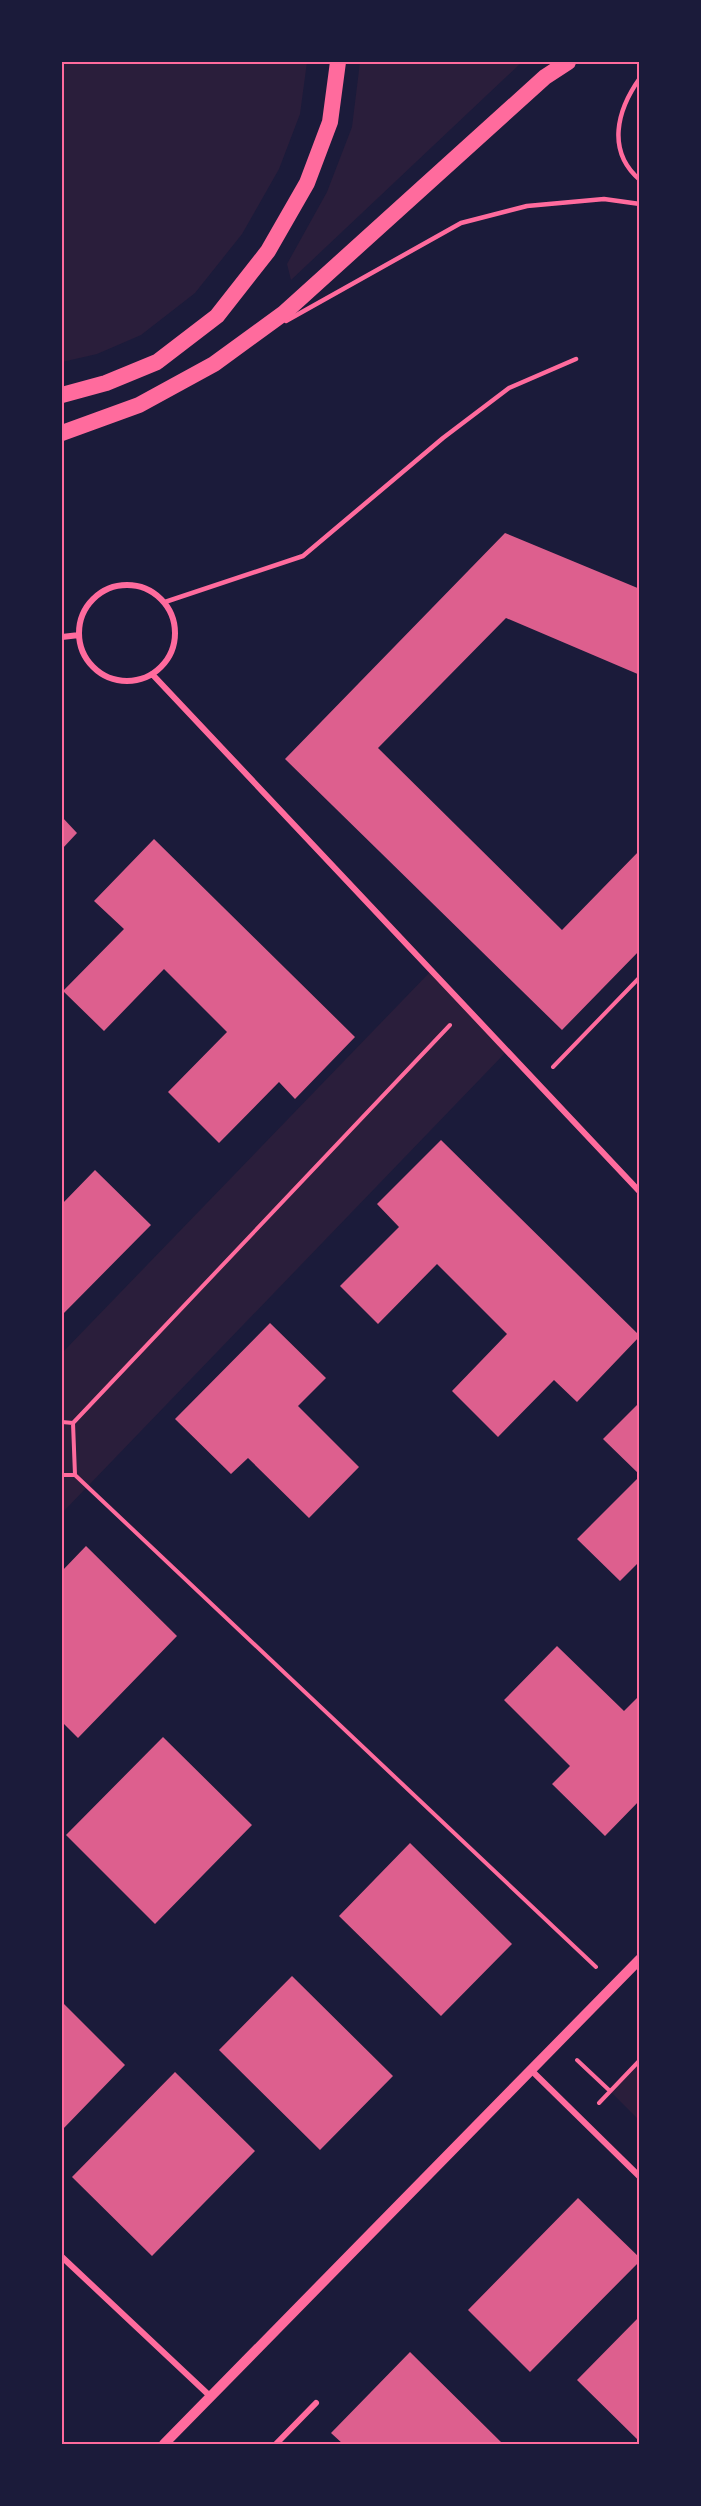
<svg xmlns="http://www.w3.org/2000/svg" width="701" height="2506" viewBox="0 0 701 2506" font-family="'Fira Sans',sans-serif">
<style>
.green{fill:#2a1e3b}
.building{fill:#dd5f8e}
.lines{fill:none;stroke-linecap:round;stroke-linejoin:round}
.path{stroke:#ff6b9d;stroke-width:4}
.service{stroke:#ff6b9d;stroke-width:4.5}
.minor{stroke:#ff6b9d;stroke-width:6}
.tertiary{stroke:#ff6b9d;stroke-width:10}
.trunk{stroke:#ff6b9d;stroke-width:16}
.neatline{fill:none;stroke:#ff6b9d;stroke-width:2}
</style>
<rect width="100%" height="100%" fill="#1b1b3a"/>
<path class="green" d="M62,62H307L300,114L279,169L242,234L195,293L141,335L97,354L62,362Z
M360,62H522L291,280L287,264L327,192L352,127Z
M431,971L507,1051L62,1513V1353Z
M639,2060V2120L610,2091Z"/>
<path class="building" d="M505,533L640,589V675L506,618L378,748L562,930L640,850V950L562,1030L285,759Z
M62,817L77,833L62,849Z
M154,839L355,1037L295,1099L279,1082L219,1143L168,1092L227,1032L164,969L104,1031L63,991L124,929L94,901Z
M441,1140L640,1336L577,1402L554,1380L498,1437L452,1391L507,1334L437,1264L378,1324L340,1286L399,1227L377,1204Z
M95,1170L151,1225L62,1315V1204Z
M270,1323L326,1378L298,1406L359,1467L309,1518L248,1458L231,1474L175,1419Z
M640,1402V1475L603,1439Z
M640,1476V1561L620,1581L577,1539Z
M86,1546L177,1636L78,1738L62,1722V1571Z
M557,1646L624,1711L640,1695V1800L605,1836L552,1784L570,1766L504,1700Z
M163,1737L252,1825L155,1924L66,1835Z
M410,1843L512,1944L441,2016L339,1916Z
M292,1976L393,2076L320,2150L219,2050Z
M62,2002L125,2065L62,2130Z
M175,2072L255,2151L152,2256L72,2177Z
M578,2198L640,2258V2261L530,2372L468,2310Z
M640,2316V2442L577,2380Z
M410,2352L503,2444H343L331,2433Z"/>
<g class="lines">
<path class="path" d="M553,1067L640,977
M62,1422L73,1423
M62,1475H75L73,1423L450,1025
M75,1475L596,1967
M577,2060L610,2091
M599,2103L640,2060"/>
<path class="service" d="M640,78C617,110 606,151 640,180
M286,321L461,223L527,206L604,199L640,204
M165,602L303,556L443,438L509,388L576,359"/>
<path class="minor" d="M79 633a48 48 0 1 1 96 0a48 48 0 1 1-96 0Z
M62,637L79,635
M152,674L640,1192
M532,2071L640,2177
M62,2257L211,2397
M276,2444L316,2403"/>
<path class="tertiary" d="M164,2444L640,1959"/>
<path class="trunk" d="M62,395L106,383L157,362L217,316L268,251L307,183L330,122L338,62
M62,433L139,405L214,364L284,313L545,77L568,62"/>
</g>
<rect width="701" height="2506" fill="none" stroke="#1b1b3a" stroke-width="126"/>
<rect x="63" y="63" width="575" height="2380" class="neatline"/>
</svg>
